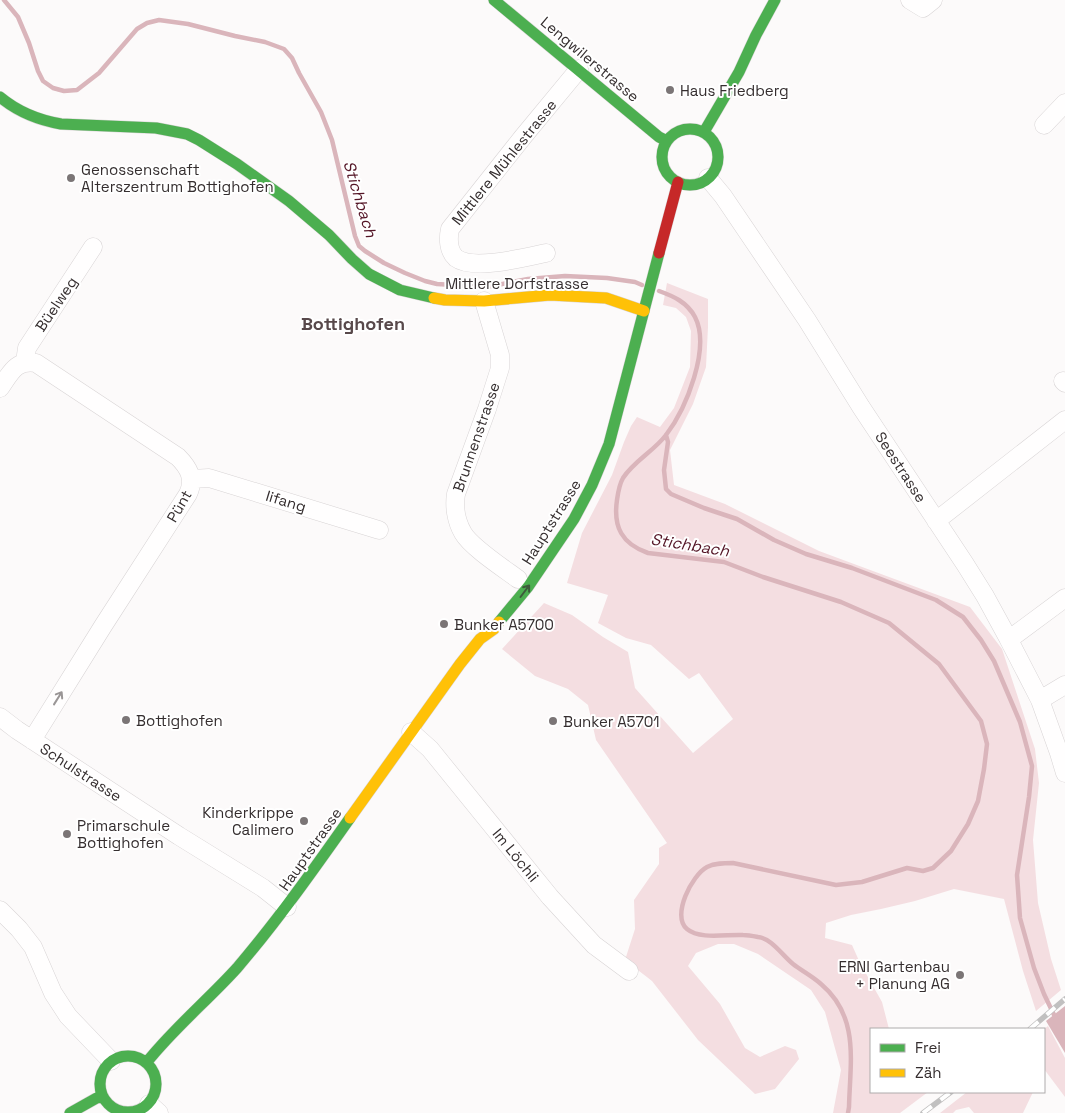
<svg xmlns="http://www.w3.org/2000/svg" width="1065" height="1113" viewBox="0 0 1065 1113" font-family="'Space Grotesk',sans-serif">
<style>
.green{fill:#f4dee1}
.water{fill:#dab5bb}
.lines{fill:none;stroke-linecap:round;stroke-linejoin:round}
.stream{stroke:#dab5bb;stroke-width:4.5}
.street-casing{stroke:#d8d4d5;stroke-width:19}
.fast-casing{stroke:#d8d4d5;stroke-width:12}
.slow-casing{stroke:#d8d4d5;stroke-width:12}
.jam-casing{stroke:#d8d4d5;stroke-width:12}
.street{stroke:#fffefe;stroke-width:18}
.fast{stroke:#4caf50;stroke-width:11}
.slow{stroke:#ffc107;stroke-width:11}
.jam{stroke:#c62828;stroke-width:11}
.rail-casing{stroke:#c1c0c0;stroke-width:5.5}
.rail{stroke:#fff;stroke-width:4;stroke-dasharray:11;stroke-linecap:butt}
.oneway{stroke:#3d5b3b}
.oneway2{stroke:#9a9696}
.poi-dot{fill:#7b7576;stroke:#fff;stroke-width:2}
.labels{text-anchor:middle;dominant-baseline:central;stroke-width:4;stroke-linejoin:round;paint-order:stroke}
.street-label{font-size:15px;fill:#352e2f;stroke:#fff}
.poi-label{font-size:15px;fill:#352e2f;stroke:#fff;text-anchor:start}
.water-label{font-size:16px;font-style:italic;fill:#541526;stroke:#fff}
.quarter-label{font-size:18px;font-weight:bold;fill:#58494b;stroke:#fff}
</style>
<rect width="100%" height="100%" fill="#fcfafa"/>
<path class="green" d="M667,283L708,299V327L706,367L693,404L670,450L674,485L725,504L819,551L970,607L1002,649L1035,749L1039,783L1033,840L1038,903L1051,959L1061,990L1036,1011L1023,971L1004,899L954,889L915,901L881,909L851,915L826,923L825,938L852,945L860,963L882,1002L889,1029H871V1092H902V1093L928,1092L900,1113H833L841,1070L825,1012L811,990L758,954L734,944H718L696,953L688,966L720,1004L745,1048L760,1057L785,1046L796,1050L799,1059L775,1089L755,1094L698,1040L652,981L625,960L635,929L634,900L659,864V848L667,843L596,740L588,705L568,689L535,676L502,649L544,603L572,615L603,637L628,652L635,688L693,753L733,719L699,673L689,679L651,645L626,638L598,623L608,595L567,583L582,533L612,475L624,442L631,426L637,417L660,427L674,408L690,367L691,331L686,317L676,308L663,305Z
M1048,1026L1065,1058V1097L1044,1069V1029Z
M967,1092H1033L1023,1113H974L969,1107L956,1110L953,1113H940Z"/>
<path class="water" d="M1065,1006V1053L1046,1021Z"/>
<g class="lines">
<path class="stream" d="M4,0L18,17L29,43L38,71L43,81L53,88L64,91L77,90L99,73L137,29L147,23L159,20L188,24L235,36L265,42L284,49L292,58L299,73L321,112L332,140L355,236L359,246L365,251L384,263L405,273L425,281L437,284L487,287L528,279L565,276L607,278L635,282L642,285
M659,291C673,296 687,302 695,317C711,348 686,409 666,435C654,451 634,461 623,478C619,485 618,493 617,500C613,527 622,544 648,553L724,562L763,577L841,602L889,623L939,664L981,721L987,744L984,769L978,801L968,824L951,851L933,868L923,871L907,868L862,882L836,885L733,863C724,863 715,863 707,867C692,875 671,916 687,929C700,940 727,934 743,935C748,935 753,936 758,937C771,938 783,956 793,964C802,971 812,976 821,984C860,1017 850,1062 849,1107L848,1113
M666,435L668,442L664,470L666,489L671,494L704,508L737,519L774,540L806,554L852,568L936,600L963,617L981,640L994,661L1020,722L1032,766L1029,797L1017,875L1020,918L1034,968L1044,994L1056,1019"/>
<defs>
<path id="street" d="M910,0L923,8L933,0
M1044,125L1065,103
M708,178L723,196L807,320L861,407L965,564L985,596L1008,638L1040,700L1059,753L1065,773
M546,253C527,257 473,271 456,258C448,251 448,238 450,229L522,138L579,69
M484,301L500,355V368L487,409L456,494C454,506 456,521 463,533C471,547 503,568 518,579
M25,362L27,348L93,247
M1063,381L1065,383
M0,388C10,374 16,359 36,363L178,457C189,468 195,479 188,494L103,626L32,740
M192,479L209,478L379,530
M936,521L1065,420
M1008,638L1015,635L1065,598
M1040,700L1065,685
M0,717L17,730L179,836L263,888L287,907
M411,732L430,749L550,897L594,945L629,971
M0,910L19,929L33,947L53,993L68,1016L111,1061
M149,1104L159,1113"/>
<path id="fast" d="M494,0L659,137L667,141
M0,97C18,112 38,120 61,124L156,128L187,134L199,140L237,164L289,201L329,235L352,259L369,274L400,290L434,298
M662 157a28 28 0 1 1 56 0a28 28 0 1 1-56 0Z
M704,132L739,72L756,35L775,0
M499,622L528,587L574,519L592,485L609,444L659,253
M100 1084a28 28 0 1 1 56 0a28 28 0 1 1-56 0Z
M147,1062C174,1028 208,1000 237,968C278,920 314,869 350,818
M70,1113L102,1095"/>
<path id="slow" d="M434,298L445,300L484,301L550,295L606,298L644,311
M350,818L460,664L480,639L494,629L499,622"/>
<path id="jam" d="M659,253L678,182"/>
</defs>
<use href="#street" class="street-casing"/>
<use href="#fast" class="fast-casing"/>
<use href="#slow" class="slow-casing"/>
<use href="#jam" class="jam-casing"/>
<use href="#street" class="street"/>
<use href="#fast" class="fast"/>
<use href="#slow" class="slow"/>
<use href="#jam" class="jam"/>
<defs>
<path id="rail" d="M1030,1029L1065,999
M923,1113L951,1092"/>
</defs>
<use href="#rail" class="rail-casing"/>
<use href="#rail" class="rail"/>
</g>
<defs><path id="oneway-shaft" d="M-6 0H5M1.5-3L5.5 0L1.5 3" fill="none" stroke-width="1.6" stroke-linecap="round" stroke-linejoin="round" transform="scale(1.25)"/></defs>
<use class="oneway" href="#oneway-shaft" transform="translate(525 591) rotate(-53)"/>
<use class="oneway2" href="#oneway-shaft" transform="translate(58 698) rotate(-58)"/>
<g class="poi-dot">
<circle cx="670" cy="90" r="5"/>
<circle cx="71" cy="178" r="5"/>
<circle cx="444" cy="624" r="5"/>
<circle cx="126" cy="720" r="5"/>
<circle cx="553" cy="721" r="5"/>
<circle cx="304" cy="821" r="5"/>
<circle cx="67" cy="834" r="5"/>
<circle cx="960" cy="975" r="5"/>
</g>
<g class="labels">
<g class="street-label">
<text transform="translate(590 59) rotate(40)">Lengwilerstrasse</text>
<text transform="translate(504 162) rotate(-51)">Mittlere Mühlestrasse</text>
<text x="517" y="283">Mittlere Dorfstrasse</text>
<text transform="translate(56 304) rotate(-56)">Büelweg</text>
<text transform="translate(476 437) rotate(-71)">Brunnenstrasse</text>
<text transform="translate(901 467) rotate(57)">Seestrasse</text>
<text transform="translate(286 501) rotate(17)">Iifang</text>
<text transform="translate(179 506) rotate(-60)">Pünt</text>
<text transform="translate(551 522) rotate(-58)">Hauptstrasse</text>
<text transform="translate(81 772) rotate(33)">Schulstrasse</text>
<text transform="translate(310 849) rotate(-55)">Hauptstrasse</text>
<text transform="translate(516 855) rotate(51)">Im Löchli</text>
</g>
<g class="poi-label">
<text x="680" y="90">Haus Friedberg</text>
<text x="81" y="169">Genossenschaft<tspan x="81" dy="17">Alterszentrum Bottighofen</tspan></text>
<text x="454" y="624">Bunker A5700</text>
<text x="136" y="720">Bottighofen</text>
<text x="563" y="721">Bunker A5701</text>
<text x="294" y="812" text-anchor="end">Kinderkrippe<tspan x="294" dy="17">Calimero</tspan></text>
<text x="77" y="825">Primarschule<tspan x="77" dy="17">Bottighofen</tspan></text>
<text x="950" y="966" text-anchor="end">ERNI Gartenbau<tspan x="950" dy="17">+ Planung AG</tspan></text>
</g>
<g class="water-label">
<text transform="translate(360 199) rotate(73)">Stichbach</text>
<text transform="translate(690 545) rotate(9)">Stichbach</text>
</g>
<g class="quarter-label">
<text x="353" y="323">Bottighofen</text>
</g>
</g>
<rect x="870" y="1028" width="175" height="65" fill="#ffffff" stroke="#aeabac"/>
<rect x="880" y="1044" width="25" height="8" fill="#4caf50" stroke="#aeabac"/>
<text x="915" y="1053" font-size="15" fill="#352e2f">Frei</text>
<rect x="880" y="1069" width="25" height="8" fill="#ffc107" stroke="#aeabac"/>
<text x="915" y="1078" font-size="15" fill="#352e2f">Zäh</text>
</svg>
